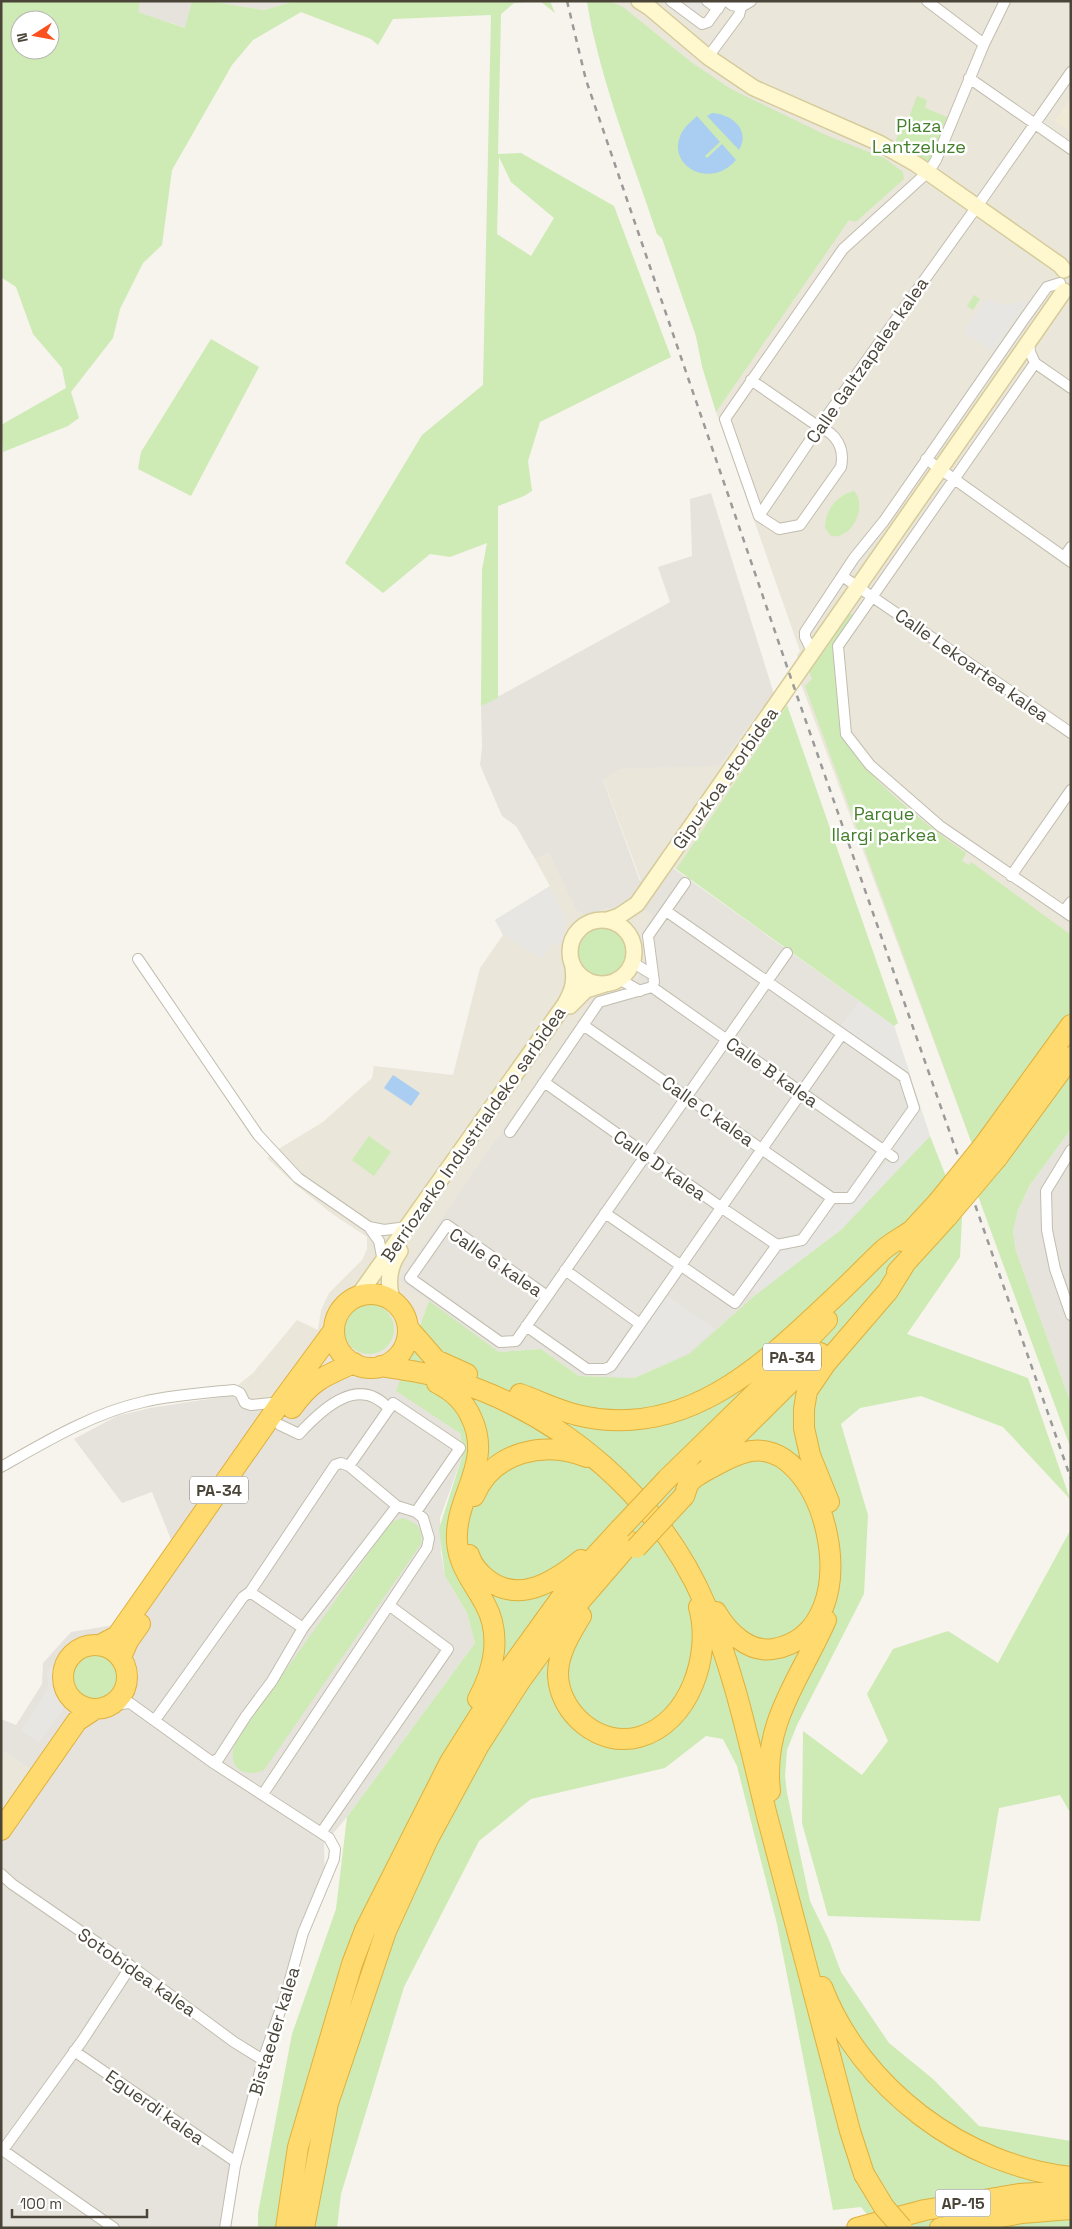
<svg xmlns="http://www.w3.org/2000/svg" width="1072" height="2229" viewBox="0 0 1072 2229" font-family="'Space Grotesk',sans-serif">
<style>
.residential{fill:#eae6da}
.industrial{fill:#e6e3dd}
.education{fill:#efead6}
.green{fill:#ceeab5;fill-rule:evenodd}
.parking{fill:#e8e6e3}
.water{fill:#a9cef1}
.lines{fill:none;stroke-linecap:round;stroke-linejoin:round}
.street-casing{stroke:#c2bdae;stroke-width:12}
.secondary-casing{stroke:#d6cb9b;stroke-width:18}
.highway-casing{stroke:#dfb13d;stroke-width:22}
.street{stroke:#fff;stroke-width:10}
.secondary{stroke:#fff7cd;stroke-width:15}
.highway{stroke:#feda6f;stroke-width:20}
.rail{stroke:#9a9a9a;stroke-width:2.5;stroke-dasharray:6 6;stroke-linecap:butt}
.highway-bridge-casing{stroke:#dfb13d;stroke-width:22;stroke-linecap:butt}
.highway-bridge{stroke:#feda6f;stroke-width:20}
.labels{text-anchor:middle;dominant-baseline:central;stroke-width:5;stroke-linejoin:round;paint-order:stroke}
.shield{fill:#fff;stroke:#817d74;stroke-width:1}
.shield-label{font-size:16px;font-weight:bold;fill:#4b4539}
.park-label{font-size:18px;fill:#437e2b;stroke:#fff}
.street-label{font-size:18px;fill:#4b4539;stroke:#fff}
</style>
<rect width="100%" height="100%" fill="#f6f4ec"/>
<path class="residential" d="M587,1H1071V1012L972,1144L801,684L676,869L659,858L641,881L603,779L620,769L718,765L762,710L798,658L797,655L800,651L716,412L702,366L696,336L662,238L657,234L604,72L591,26Z
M549,853L589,915L608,908L616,910L632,900L654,916L641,933L645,954L643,969L635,984L433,1231L399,1280L429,1301L401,1378L248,1403L235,1395L238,1385L253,1373L297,1320L318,1330L321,1310L329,1293L362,1260L367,1249V1237L331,1213L296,1185L267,1158L280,1148L323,1122L372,1078L374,1066L453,1075L480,968L503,935L495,920L550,886L535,859Z
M1,1750L33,1771L1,1819Z"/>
<path class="industrial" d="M140,1H192L186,28L137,12Z
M209,1H295L264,10Z
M711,493L774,694L718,766L620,769L603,780L640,881L659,858L894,1026L930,1136L841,1230L762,1289L689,1354L633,1378L579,1376L541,1349L499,1352L399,1280L595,997L635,984L643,969L645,954L641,933L653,916L632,900L616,910L608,908L589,915L577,911L549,853L535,859L516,826L502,816L480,765L482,747L481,706L670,602L658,567L692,556L690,499Z
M1071,1129V1404L1016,1251L1013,1232L1018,1210L1030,1185Z
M346,1378H401L397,1391L461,1434L462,1457L440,1518L441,1553L445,1576L467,1613L475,1643L347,1817L324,1844L325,1882L263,2060L225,2228H1V1819L33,1771L1,1750V1719L16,1725L42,1684L43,1663L71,1632L114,1625L172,1542L152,1492L122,1503L74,1439L117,1416L150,1408L235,1395L248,1403L313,1393Z"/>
<path class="education" d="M1071,98V132L1055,121Z"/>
<path class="green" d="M1,1H140L138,12L185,28L192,1H209L264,10L295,1H550L555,13L540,1L514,3L501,14L498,154L521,153L614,206L671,357L540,422L528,461L532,491L524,496L498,506V698L481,706L482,570L487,543L450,557L430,554L383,593L345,563L422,435L483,385L491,15L393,19L378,45L371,39L301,12L253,40L232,65L172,170L162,245L143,263L120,309L113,338L71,392L79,418L68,426L3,452L1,425L66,388L62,368L33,334L16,287L1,277ZM20,20H50V50H20ZM499,157L511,182L554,218L531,256L497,234Z
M587,1H609L623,7L691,62L731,89L828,136L884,158L903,172L904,179L858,220L856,222L849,220L716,412L702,366L696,336L662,238L657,234C632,158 600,81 587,1Z
M917,96L927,100L925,108L947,117L930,160L924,162L895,143L903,121L908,120Z
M974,295L980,299L973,310L967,306Z
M211,339L259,367L191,496L138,469L141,452Z
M854,491C868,506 852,540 831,536L825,528C825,510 837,495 854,491Z
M846,610L855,617L834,649L841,731C858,773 929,827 966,853L962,861L969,865L971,862L1071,935V1012L1014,1093L972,1144L805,686L812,679L808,668Z
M787,705L898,1023L894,1026L676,869Z
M576 952a27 27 0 1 1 54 0a27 27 0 1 1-54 0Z
M1071,1073V1129L1030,1185L1018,1210L1013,1232L1016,1251L1071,1404V1449L978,1196Z
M369,1136L391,1152L374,1176L352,1160Z
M930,1136L962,1217L960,1257L907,1334L1028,1378L1070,1499L1003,1427L921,1396L860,1408L841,1424L868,1515L864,1594L797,1725L787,1750L785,1776L787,1793L810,1901L829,1940L841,1972L889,2043L933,2079L979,2126L1071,2141V2228H878L861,2207L833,2210L777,1924L737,1766L723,1739L706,1736L665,1768L531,1799L479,1841L404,1987L341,2194L337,2228H258V2213L292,2034L336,1909L347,1817L475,1643L467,1613L445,1576L439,1529L462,1457L461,1434L396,1391L429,1301L499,1352L541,1349L579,1376L634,1378L689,1354L762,1289L841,1230Z
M344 1329a25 25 0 1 1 50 0a25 25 0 1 1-50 0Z
M403,1518C417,1523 423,1528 421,1544L264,1770C248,1778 229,1770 233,1750C236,1739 245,1729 251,1719L391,1522Z
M1071,1529V1814L1060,1795L999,1808L980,1921L828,1916L802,1823L803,1731L862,1775L888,1741L867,1694L893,1649L948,1631L998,1663Z
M72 1677a25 25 0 1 1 50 0a25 25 0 1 1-50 0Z"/>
<path class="parking" d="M677,1H701L705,4L696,16Z
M993,300L1003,305L1028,301L993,351L964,332L984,301Z
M550,886L564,915L565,933L560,947L554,942L541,959L503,934L495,920Z
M859,1001L894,1026L910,1074L841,1026Z
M918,1102L930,1136L840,1230L757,1294L750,1287L778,1248L802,1243L833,1203L839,1208L846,1200L860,1194L895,1151L888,1146Z
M666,1295L715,1329L688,1353L633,1377L612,1376Z
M53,1666L55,1667L56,1687L63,1704L62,1711L39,1742L23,1732L22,1729L48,1689L47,1673L50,1667Z"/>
<path class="water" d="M712,113C731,114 751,129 739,150L707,116Z
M697,116L720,142L705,156L707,158L722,144L736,160C711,190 666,166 681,134C685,126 691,122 697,116Z
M393,1075L420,1093L411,1106L384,1088Z"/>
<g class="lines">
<defs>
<path id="street" d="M671,1L702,24L708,22L723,1
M707,1L718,9
M727,1L732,5L741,7L751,1
M927,1L984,44
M708,57L739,15L741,7
M969,78L1071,149
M1029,342L1030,352L1035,363L1071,388
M1035,363L838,646L846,734L870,765L940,826L1071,916
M751,380L819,427C836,433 845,448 841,467L800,525L779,529L759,516L725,419L843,249L929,171L936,160L984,44L1005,1
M926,459L1071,562
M759,516L819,427L983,198L1071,72
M1064,557L1071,547
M842,576L1071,733
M813,653L805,637V632L854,558L884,521L1022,322L1047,287L1060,283
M1011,876L1071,790
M1064,911L1071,902
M138,959L258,1135L298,1178L369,1227L379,1241L383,1261
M632,962L653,975
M619,979L640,991
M652,987L893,1157
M583,1025L832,1198
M544,1082L722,1208L777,1245
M510,1132L599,1002L652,987L654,982L648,936L685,883
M1071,1150L1046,1191L1047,1230L1055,1269L1071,1315
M605,1213L735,1303L777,1245L802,1240L832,1198H850L914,1108L904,1077L666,911
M369,1227L384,1230L407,1227
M565,1270L640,1324
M547,1296L447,1225L410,1278L500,1342L516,1341L787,953
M526,1326L587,1369H605L611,1366L842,1034
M280,1425L299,1434C322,1409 359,1374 389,1409
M349,1466L393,1403L460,1448L416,1512
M1,1467C45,1442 93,1413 143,1402C172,1395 204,1393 234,1390L240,1393L245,1403L251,1405L281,1402
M250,1592L303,1628
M111,1705L130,1703L212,1762L329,1838L335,1849L334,1859L303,1933L286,1994L263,2060L235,2166L225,2228
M155,1720L243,1597L250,1592L335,1465L341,1463L349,1466L397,1506L416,1512L423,1518L429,1538L427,1548L263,1794
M212,1762L219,1758L246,1716L272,1681L303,1628L397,1506
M321,1833L448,1649L390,1606
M1,1874L12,1884L131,1966L234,2042L263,2060
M74,2051L236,2162
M1,2149L114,2228
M3,2150L82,2041L131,1966"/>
<path id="secondary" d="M639,1L650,8L708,57L754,88L879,143L916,164L1060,265L1064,270
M607,920L619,916L637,904L1064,291
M570 952a32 32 0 1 1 64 0a32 32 0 1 1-64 0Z
M570,1006L586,990L605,984
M358,1296L565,1004C573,990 575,982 573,967
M392,1299C387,1282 389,1266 400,1251"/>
<path id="highway" d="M984,1145L1071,1025
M997,1158L1071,1057
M902,1241L938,1202
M897,1272L948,1216
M334 1331a37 37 0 1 1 74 0a37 37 0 1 1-74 0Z
M408,1328L436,1360L467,1374
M381,1366C404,1370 429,1373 452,1380C563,1415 660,1498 706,1606C734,1669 750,1748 767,1816C795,1921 822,2026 850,2131L864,2174
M437,1383C453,1391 464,1401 471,1417C494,1464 454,1496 457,1542C459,1567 474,1583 485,1604C502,1635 494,1670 478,1699
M520,1394C539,1401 557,1410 577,1415C687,1442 766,1362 839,1293C854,1279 868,1264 883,1250C891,1243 902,1237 911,1231
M292,1408C311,1381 324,1376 354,1363
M711,1461L820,1353
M667,1479L790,1359L827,1320
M474,1496C493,1451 545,1440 587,1457
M684,1496C686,1492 687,1485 690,1482C696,1474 733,1456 743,1453C824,1426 876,1632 773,1649C748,1653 727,1631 716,1612
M829,1502L810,1455L804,1428V1409L807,1391L826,1363L888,1291L906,1262
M469,1555C472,1565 480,1574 488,1580C520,1604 555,1581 581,1560
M581,1616C570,1634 557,1655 558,1676C560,1714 600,1748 639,1737C690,1723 712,1654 699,1607
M63 1677a32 32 0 1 1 64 0a32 32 0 1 1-64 0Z
M100,1645L117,1636L281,1402L334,1330
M121,1657L128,1641L140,1624
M770,1791C762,1723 800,1679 826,1620
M1,1830L77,1721L95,1709
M822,1987C861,2088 963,2165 1071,2177
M286,2228L298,2147L352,1964L365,1930L450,1762L501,1681L576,1577L620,1529
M304,2228L328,2103L386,1931L428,1839L479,1745L520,1681L568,1615L631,1542
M857,2228L925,2210L1019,2194L1071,2191
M940,2228L1022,2213L1071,2209"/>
</defs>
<use href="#street" class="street-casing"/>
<use href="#secondary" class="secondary-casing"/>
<use href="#highway" class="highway-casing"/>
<use href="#street" class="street"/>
<use href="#secondary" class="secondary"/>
<use href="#highway" class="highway"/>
<path class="rail" d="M567,1L586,80L795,690L1071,1479"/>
<defs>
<path id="highway-bridge" d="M938,1202L984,1145
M948,1216L997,1158
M620,1529L667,1479
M636,1548L684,1496
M864,2174L884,2207L902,2228"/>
</defs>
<use href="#highway-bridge" class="highway-bridge-casing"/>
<use href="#highway-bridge" class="highway-bridge"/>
</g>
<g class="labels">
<g class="shield">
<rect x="763" y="1343.5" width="58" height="27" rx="4"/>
<rect x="190" y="1476.5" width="58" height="27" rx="4"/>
<rect x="935.5" y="2189.5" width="55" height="27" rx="4"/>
</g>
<g class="shield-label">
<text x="792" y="1357">PA-34</text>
<text x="219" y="1490">PA-34</text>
<text x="963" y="2203">AP-15</text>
</g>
<g class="park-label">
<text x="919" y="125">Plaza<tspan x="919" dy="21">Lantzeluze</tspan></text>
<text x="884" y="813">Parque<tspan x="884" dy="21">Ilargi parkea</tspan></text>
</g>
<g class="street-label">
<text transform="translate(867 360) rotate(-55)">Calle Galtzapalea kalea</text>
<text transform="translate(972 665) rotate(35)">Calle Lekoartea kalea</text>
<text transform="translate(725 778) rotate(-55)">Gipuzkoa etorbidea</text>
<text transform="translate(772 1072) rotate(35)">Calle B kalea</text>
<text transform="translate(708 1111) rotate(35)">Calle C kalea</text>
<text transform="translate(473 1134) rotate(-55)">Berriozarko Industrialdeko sarbidea</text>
<text transform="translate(660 1165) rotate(35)">Calle D kalea</text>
<text transform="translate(496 1262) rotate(34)">Calle G kalea</text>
<text transform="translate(137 1972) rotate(35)">Sotobidea kalea</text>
<text transform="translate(274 2031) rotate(-73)">Bistaeder kalea</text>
<text transform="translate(155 2107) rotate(35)">Eguerdi kalea</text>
</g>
</g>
<rect width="1072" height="2229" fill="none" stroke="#4b4539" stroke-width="5"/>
<g transform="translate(35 35) rotate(259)"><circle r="24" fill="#ffffff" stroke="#b7b5b0"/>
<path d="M0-4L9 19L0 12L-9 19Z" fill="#fa511e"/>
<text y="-8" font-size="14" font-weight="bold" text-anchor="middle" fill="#4b4539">N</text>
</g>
<path d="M12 2209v8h135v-8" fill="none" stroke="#4b4539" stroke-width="2.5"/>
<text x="20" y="2209" font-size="15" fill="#4b4539" stroke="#ffffff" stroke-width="4" paint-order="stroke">100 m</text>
</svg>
